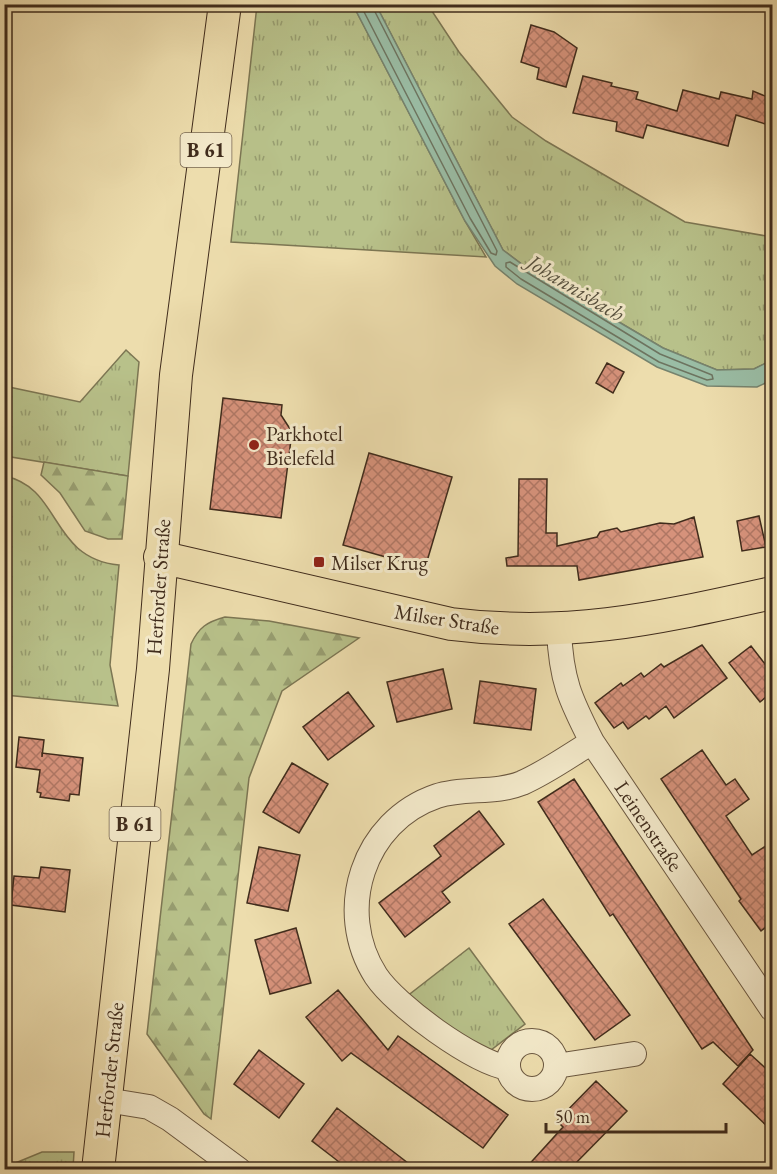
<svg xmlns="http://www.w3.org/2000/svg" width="777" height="1174" viewBox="0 0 777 1174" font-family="'EB Garamond',serif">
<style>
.grass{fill:url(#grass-tufts);stroke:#7c7653;stroke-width:1.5}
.forest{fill:url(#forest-firs);stroke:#7c7653;stroke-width:1.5}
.water{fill:#9abda5;stroke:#76836e;stroke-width:1.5}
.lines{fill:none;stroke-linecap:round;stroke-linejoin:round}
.shore{stroke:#6d7460;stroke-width:1.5}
.building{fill:url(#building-cross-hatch);stroke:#402c1c;stroke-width:1.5}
.minor-casing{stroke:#6b5840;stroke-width:26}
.major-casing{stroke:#402c1c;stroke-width:34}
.minor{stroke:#f3e9ca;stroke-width:24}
.major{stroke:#edddad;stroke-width:32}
.poi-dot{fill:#8f2418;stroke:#f3e9ca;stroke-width:2}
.labels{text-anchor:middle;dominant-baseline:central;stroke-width:6;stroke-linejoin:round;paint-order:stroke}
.shield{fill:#f3e9ca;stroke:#766550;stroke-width:1.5}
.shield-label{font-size:20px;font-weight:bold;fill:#402c1c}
.poi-label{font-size:21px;fill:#402c1c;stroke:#f3e9ca;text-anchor:start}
.street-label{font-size:21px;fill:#402c1c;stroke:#f3e9ca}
.water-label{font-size:22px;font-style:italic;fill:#56503e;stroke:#f3e9ca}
</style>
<defs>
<pattern id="grass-tufts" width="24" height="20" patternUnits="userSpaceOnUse" patternTransform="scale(1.5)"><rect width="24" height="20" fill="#b8c18a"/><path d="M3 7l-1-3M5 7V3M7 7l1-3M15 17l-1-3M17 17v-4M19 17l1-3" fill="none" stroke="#979d70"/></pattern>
<pattern id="forest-firs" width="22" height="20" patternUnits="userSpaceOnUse" patternTransform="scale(1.5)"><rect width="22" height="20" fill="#b8c18a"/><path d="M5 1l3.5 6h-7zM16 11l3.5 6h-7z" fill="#979d70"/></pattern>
<pattern id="building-cross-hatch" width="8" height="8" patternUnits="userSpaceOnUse" patternTransform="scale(1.5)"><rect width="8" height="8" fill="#d6927b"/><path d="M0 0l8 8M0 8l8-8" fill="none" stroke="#af7764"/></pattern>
</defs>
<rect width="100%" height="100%" fill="#edddad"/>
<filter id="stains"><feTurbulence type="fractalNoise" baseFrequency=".00333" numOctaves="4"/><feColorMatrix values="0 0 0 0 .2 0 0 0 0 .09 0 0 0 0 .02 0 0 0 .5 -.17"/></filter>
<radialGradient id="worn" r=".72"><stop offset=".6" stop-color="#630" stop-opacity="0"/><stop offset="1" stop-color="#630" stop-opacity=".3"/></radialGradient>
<path class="grass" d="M257,5H353L465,221L486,257L231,242Z
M376,5H428L459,52L512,117L546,141L685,222L772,237V360L754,369L717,370L663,348L527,268L503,250Z
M126,350L139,362L128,476L5,456L4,386L80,402Z
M4,476C62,487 49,558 119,565L110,665L118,706L5,695Z
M469,948L525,1024L491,1050L481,1051L406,997Z
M42,1152H74L73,1169H7L13,1164Z"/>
<path class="forest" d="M44,462L128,476L122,539H108L85,531L60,493L41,475Z
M225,617L269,621L359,638L282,691L249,778L211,1119L204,1114L147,1034L191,644C199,627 207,622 225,617Z"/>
<path class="water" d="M353,5H376L503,250L527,268L663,348L717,370L754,369L772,360V380L757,387L707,386L657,367L517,284L495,266L465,221Z"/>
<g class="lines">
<path class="shore" d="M360,4L470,218L491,253L496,255L497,251L371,4
M506,263L510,262L660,354L712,375L713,379L707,380L659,362L521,279L506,267Z"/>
</g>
<path class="building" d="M531,25L554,32L577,48L566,87L537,79L539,68L521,62Z
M583,76L612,83L611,86L638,92L636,99L677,111L683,90L719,99L721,92L752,99L753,91L772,99V126L736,115L728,146L647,125L643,138L616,131L617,122L573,113Z
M607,363L624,372L613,393L596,383Z
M223,398L282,405L281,415L292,432L281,518L210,509Z
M369,453L452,477L425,568L343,545Z
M519,479H547L546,533H557V546L597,537L600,532L617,528L621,532L660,523L674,524L694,517L703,557L579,580L577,566H507L506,558L518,556Z
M759,516L766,547L742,551L737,521Z
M702,645L727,678L674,718L666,706L649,719L646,716L628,729L623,722L614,728L595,703L621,683L623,686L641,673L644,677L661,664L664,667Z
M751,646L772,673V692L760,702L729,663Z
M443,669L452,709L397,722L387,682Z
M480,681L536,689L531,730L474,723Z
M348,692L374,726L328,760L303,727Z
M19,737L44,740L42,757V753L83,758L79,795L70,794L69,801L40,797L41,793L37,792L40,770L16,767Z
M702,750L726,785L735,779L749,799L726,816L752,855L772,842V922L761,931L739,901L741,899L661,779Z
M292,763L328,784L299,833L263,812Z
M574,779L753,1050L738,1066L713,1042L702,1049L613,914L610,916L538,802Z
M479,811L504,844L442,892L450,902L405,937L379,903L441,856L434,846Z
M259,847L300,855L288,911L247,903Z
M41,867L70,870L65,912L11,905L14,876L39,878Z
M543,899L630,1015L595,1040L509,924Z
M296,928L311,983L270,994L255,940Z
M338,990L388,1050L398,1036L508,1115L483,1148L351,1053L342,1061L306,1017Z
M259,1050L304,1084L279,1118L234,1084Z
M750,1054L772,1074V1131L723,1084Z
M596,1081L627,1111L569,1170H524L563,1127L557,1121Z
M337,1108L382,1143L417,1170H349L334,1158L312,1141Z"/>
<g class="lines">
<defs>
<path id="minor" d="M559,630C561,680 570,699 592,742L772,1009
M508 1065a24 24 0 1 1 48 0a24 24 0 1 1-48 0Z
M556,1066L634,1054
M508,1068C473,1062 396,1006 376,976C334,911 363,821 437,796C464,787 495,794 522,783C547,772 569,756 592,742
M106,1100L149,1107L170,1119L239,1170"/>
<path id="major" d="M160,557L451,624C570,639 658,618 772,593
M98,1170L153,669L176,375L225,4"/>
</defs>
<use href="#minor" class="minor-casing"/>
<use href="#major" class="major-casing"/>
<use href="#minor" class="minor"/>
<use href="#major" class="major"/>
</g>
<g class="poi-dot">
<circle cx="254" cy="445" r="6"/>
<rect x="313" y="556" width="12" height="12" rx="3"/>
</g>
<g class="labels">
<g class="shield">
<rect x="180.5" y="133" width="51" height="34" rx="4.5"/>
<rect x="109.5" y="807" width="51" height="34" rx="4.5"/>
</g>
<g class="shield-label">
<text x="206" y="150">B 61</text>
<text x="135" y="824">B 61</text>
</g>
<g class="poi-label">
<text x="266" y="433">Parkhotel<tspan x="266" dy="24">Bielefeld</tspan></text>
<text x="331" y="562">Milser Krug</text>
</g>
<g class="street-label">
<text transform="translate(158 587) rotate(-86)">Herforder Straße</text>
<text transform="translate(447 619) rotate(9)">Milser Straße</text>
<text transform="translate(649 826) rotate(56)">Leinenstraße</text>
<text transform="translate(109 1070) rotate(-84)">Herforder Straße</text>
</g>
<g class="water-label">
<text transform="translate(576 288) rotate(31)">Johannisbach</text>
</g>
</g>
<rect width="777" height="1174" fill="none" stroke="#edddad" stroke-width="24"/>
<rect x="6" y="6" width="765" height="1162" fill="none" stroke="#402c1c" stroke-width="3"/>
<rect x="12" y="12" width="753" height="1150" fill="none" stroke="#402c1c" stroke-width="1.5"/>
<path d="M546 1123v9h180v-9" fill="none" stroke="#402c1c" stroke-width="3"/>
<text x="555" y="1123" font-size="18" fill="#402c1c" stroke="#f3e9ca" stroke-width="4.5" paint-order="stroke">50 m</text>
<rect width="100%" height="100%" filter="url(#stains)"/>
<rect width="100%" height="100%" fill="url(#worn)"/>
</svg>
